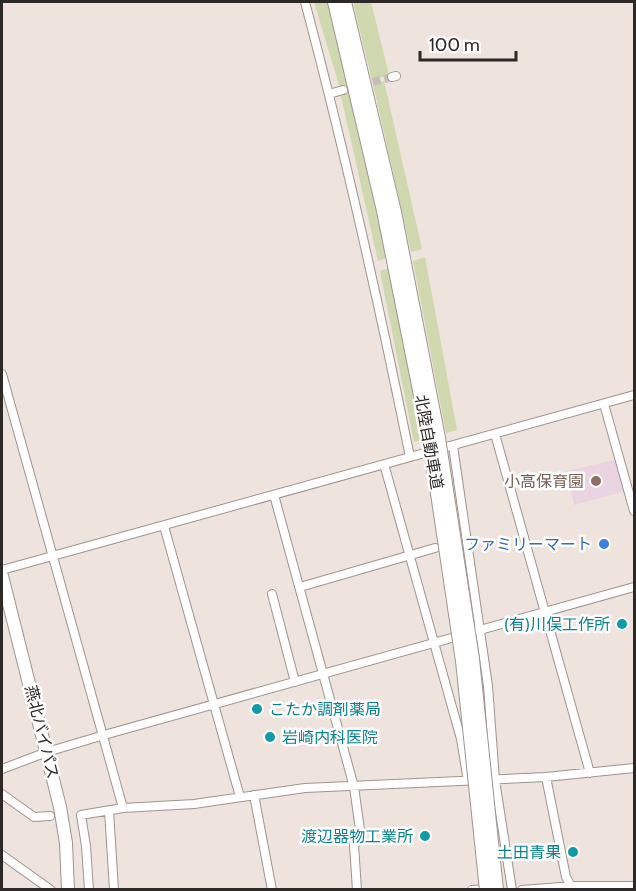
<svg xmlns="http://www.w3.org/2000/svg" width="636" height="891" viewBox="0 0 636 891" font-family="Cabin,'Noto Sans JP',sans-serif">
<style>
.education{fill:#ebd4e1}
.green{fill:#cfd8af}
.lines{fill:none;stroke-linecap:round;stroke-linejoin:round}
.minor-tunnel{stroke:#c7beb9;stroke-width:8;stroke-dasharray:8 4;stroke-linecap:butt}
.minor-casing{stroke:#9e948e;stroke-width:10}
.highway-casing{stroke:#9e948e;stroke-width:14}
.minor{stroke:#fff;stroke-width:8}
.highway{stroke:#fff;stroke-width:12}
.highway-bridge-casing{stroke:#9e948e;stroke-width:14;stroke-linecap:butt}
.highway-bridge{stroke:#fff;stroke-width:12}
.education-dot{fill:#8d6e63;stroke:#fff;stroke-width:2}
.shop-dot{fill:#3f7fe0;stroke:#fff;stroke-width:2}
.culture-dot{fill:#0f9aa8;stroke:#fff;stroke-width:2}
.labels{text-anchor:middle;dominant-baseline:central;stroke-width:5;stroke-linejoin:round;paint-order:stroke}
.street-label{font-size:16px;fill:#2d2927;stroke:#fff}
.education-label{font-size:16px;fill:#785e54;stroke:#fff;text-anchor:end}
.shop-label{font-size:16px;fill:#366cbe;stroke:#fff;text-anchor:end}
.culture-label{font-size:16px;fill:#0d838f;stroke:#fff;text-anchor:end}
</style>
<rect width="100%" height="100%" fill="#eee3dd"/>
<path class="education" d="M618,459L626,491L574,505L567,471Z"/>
<path class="green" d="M314,2H328L348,86L343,87L339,85Z
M353,2H371L389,75L372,80Z
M384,81L422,249L411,252L373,84Z
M349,92L387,258L378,261L341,96Z
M425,257L457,430L446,433L413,261Z
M389,268L423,440L414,442L380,271Z"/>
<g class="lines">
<path class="minor-tunnel" d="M361,85L392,77"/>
<defs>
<path id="minor" d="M305,2C345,152 379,304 410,457
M392,77L396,76
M329,94L343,90
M2,374L123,808
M604,404L634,511
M495,434L590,773
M453,446L488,686L495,780L512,890
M384,464L461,739L468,781
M274,495L354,787L361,837L354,845L357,890
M164,526L240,797
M2,570L634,395
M300,587L435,548
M272,594L295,682
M2,769L47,752L104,735L634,587
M546,777L566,877L573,890
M2,794L34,817L50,816
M254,795L272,890
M109,811L114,890
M2,855L51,890
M89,890L86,846L81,815L123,808L194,804L305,788L546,777L634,768
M472,890L489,889
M522,890L573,886H634"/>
<path id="highway" d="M334,2L383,211L429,440
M345,2L395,212L439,438
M2,576L60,807L66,843L68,890"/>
</defs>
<use href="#minor" class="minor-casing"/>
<use href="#highway" class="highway-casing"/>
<use href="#minor" class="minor"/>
<use href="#highway" class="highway"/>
<defs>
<path id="highway-bridge" d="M439,438L473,659L497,890
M429,440L462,661L486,890"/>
</defs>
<use href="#highway-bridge" class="highway-bridge-casing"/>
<use href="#highway-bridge" class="highway-bridge"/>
</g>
<circle class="education-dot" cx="596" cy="481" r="6"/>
<circle class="shop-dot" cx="604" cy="544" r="6"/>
<g class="culture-dot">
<circle cx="622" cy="624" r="6"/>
<circle cx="257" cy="709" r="6"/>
<circle cx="270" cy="737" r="6"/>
<circle cx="425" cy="836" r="6"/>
<circle cx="573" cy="852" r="6"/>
</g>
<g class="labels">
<g class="street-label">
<text transform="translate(429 442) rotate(80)">北陸自動車道</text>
<text transform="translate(42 732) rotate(76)">燕北バイパス</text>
</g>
<g class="education-label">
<text x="584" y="481">小高保育園</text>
</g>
<g class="shop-label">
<text x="592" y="544">ファミリーマート</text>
</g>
<g class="culture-label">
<text x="610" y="624">(有)川俣工作所</text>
<text x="269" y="709" text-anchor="start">こたか調剤薬局</text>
<text x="282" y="737" text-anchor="start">岩崎内科医院</text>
<text x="413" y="836">渡辺器物工業所</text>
<text x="561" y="852">土田青果</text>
</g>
</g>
<rect width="636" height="891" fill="none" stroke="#2d2927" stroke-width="6"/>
<path d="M420 51v9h96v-9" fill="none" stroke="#2d2927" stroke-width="3"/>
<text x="429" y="51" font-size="18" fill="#2d2927" stroke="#ffffff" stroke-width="4.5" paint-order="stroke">100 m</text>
</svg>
